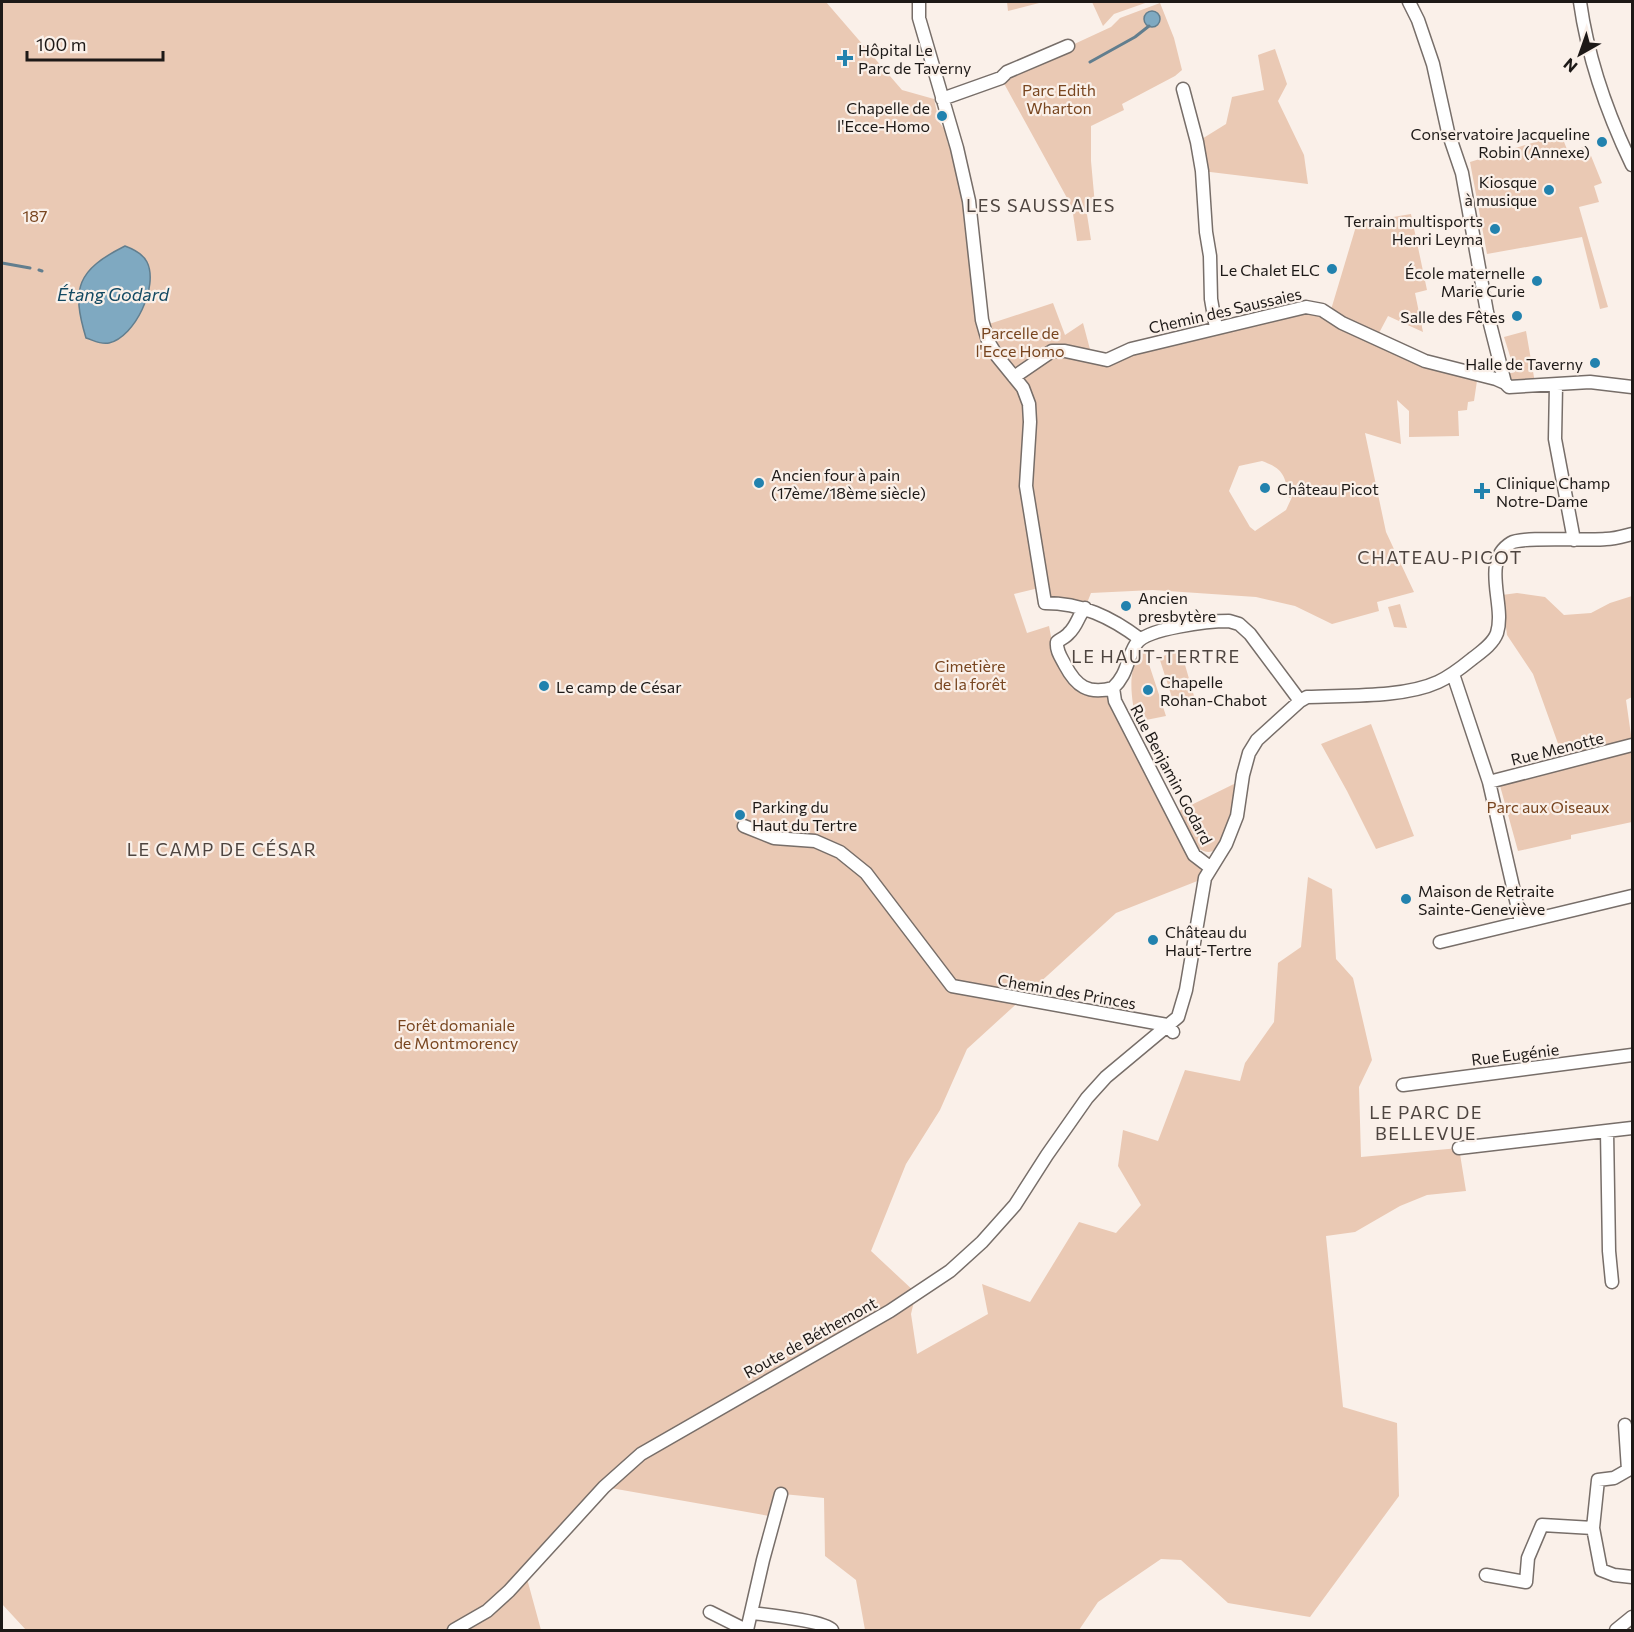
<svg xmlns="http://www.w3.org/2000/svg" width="1634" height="1632" viewBox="0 0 1634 1632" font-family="Commissioner,sans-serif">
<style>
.green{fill:#eac9b4;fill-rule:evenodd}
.water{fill:#7fa9c1;stroke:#627e8e;stroke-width:1.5}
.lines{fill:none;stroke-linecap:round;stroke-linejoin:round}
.stream{stroke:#627e8e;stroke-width:3}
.minor-casing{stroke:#776e69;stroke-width:15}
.minor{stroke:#fff;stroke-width:12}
.poi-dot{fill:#2282ae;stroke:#faf0e9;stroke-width:2}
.labels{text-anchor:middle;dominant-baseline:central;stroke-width:4.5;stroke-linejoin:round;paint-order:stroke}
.poi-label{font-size:16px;fill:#1d1917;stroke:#faf0e9;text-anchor:start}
.park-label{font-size:16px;fill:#78451f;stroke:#faf0e9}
.street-label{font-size:16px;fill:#1d1917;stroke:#faf0e9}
.neighbourhood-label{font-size:18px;letter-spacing:1.5px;fill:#4e4540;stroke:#faf0e9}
.water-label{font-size:18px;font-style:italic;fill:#124962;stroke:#faf0e9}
</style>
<rect width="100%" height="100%" fill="#faf0e9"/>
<path class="green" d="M2,2H826L902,90L934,99L939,122L949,135L947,142L957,148L983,326L1053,303L1065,335L1083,323L1092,357L1107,360L1306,307L1392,348L1478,374L1474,401L1468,402L1467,410L1458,411L1459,436L1409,437V411L1397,400L1401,444L1365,433L1386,532L1414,592L1377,602L1379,611L1332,624L1295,606L1256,597L1153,590L1091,593L1085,608L1045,603L1043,587L1014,594L1027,633L1049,626L1053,647L1073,680L1106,691L1205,878L1116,913L967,1049L940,1110L906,1164L871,1251L916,1293L911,1314L917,1354L988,1314L982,1284L1030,1302L1079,1222L1116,1233L1141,1205L1118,1166L1123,1130L1158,1141L1185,1070L1240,1081L1245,1063L1274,1022L1278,963L1301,947L1308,877L1332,889L1336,959L1353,978L1372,1060L1359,1087L1361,1157L1459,1148L1466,1191L1427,1195L1400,1206L1355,1232L1326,1236L1343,1407L1397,1423L1399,1496L1310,1617L1228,1603L1181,1560L1161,1559L1098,1602L1079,1630H865L856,1580L825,1556L824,1498L783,1494L775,1517L605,1487L526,1575L541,1630H26L2,1604ZM1262,461C1284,469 1285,476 1289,498L1292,497L1286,510L1255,531L1250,527L1229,491L1239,466Z
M1007,2H1043L1008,11Z
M1092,2H1148L1114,14L1103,26Z
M1160,3L1174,38L1182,70L1175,76L1122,104L1124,110L1091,126V161L1095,205L1086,208L1091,240L1077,241L1072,207L1001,78L1111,27L1120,18Z
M1275,49L1287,84L1278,101L1304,155L1308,184L1202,171L1197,142L1226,124L1232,97L1264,90L1258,55Z
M1561,134L1568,152L1587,146L1602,183L1594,186L1599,202L1579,207L1608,307L1600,309L1582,237L1487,254L1470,162Z
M1411,214L1427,290L1415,293L1423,332L1388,316L1379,333L1330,313L1357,223Z
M1526,331L1535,383L1512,382L1507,374L1515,372L1504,337Z
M1517,593L1545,597L1564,615L1591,613L1610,603L1632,596V697L1626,700L1632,742L1565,763L1533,674L1507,635L1502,595Z
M1400,604L1407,628L1394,627L1388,607Z
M1144,649L1166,716L1136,722C1132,699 1125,668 1144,649Z
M1181,651L1196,703L1175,707L1159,657Z
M1371,724L1414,836L1376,849L1347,791L1321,744Z
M1632,747V822L1571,835V839L1518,851L1499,782Z
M1238,782C1236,799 1228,869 1198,848L1179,811Z"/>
<path class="water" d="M1144 19a8 8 0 1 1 16 0a8 8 0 1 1-16 0Z
M125,246C133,249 143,254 147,262C159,286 135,337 109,343C101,345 93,340 86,338C71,288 77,270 125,246Z"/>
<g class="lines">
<path class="stream" d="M1090,62L1135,37L1149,26
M2,263L30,268
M39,270L42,271"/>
<defs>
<path id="minor" d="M919,2V18L957,148L969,201L982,320L988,341L997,356L1023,388L1029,404L1030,422L1026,486L1045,603C1081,603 1111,617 1140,639
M1409,2L1418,20L1433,64L1448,132L1462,173L1487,312L1505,383
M1580,2C1588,59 1607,113 1632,165
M1183,89L1197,142L1202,171L1206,232L1210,256L1211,299L1216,328
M942,99L1001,78L1007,72L1068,46
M1014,377L1052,351H1065L1107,360L1131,349L1306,307L1322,310L1342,323L1425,361L1496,379L1505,383L1509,387L1590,382L1632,387
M1556,385L1555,439L1574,540
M1085,608C1078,616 1077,626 1069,633C1066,637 1061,639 1057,642C1056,651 1061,657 1065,665C1076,686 1088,695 1113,688
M1453,674L1489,782L1521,922
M1113,688C1128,674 1126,660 1136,644C1146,628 1210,621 1229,621L1239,624L1250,634L1300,701
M1113,688L1115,701L1194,855L1211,868
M1489,782L1632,745
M744,826L774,838L815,841L840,852L866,873L952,986L1167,1025L1173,1032
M1440,942L1632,896
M1403,1085L1632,1055
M1607,1131L1609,1251L1612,1282
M1459,1148L1632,1128
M1625,1425L1628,1470L1614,1478L1598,1480L1593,1528L1601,1570L1614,1575L1632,1577
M1486,1575L1526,1582L1528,1558L1542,1525L1593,1528
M710,1612L746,1630
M752,1613C767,1615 825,1621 832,1630
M454,1630L487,1611L509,1591L604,1487L641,1454L890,1311L950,1271L982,1242L1015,1205L1047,1155L1087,1098L1106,1077L1178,1017L1186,990L1205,878L1226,844L1237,816L1243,775L1249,753L1257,740L1300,701L1307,697C1346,695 1403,698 1438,682C1451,676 1461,668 1472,659C1481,652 1493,644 1497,633C1506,604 1480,562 1511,543C1522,536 1588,541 1606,539C1615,539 1624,536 1632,534
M747,1630L763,1560L781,1494
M1616,1630L1632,1617"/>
</defs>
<use href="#minor" class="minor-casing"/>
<use href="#minor" class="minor"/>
</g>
<g class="poi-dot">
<path d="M842 49h6v6h6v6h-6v6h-6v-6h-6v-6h6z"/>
<circle cx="942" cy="116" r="6"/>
<circle cx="1602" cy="142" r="6"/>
<circle cx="1549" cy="190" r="6"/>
<circle cx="1495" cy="229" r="6"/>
<circle cx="1332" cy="269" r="6"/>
<circle cx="1537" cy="281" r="6"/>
<circle cx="1517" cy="316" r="6"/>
<circle cx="1595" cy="363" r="6"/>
<circle cx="759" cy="483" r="6"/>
<circle cx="1265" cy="488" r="6"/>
<path d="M1479 482h6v6h6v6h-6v6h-6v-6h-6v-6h6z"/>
<circle cx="1126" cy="606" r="6"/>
<circle cx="544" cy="686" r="6"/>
<circle cx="1148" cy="690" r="6"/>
<circle cx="740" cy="815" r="6"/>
<circle cx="1406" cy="899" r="6"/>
<circle cx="1153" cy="940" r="6"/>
</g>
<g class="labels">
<g class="poi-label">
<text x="858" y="49">Hôpital Le<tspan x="858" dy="18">Parc de Taverny</tspan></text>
<text x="930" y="107" text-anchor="end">Chapelle de<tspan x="930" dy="18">l'Ecce-Homo</tspan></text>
<text x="1590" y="133" text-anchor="end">Conservatoire Jacqueline<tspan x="1590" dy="18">Robin (Annexe)</tspan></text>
<text x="1537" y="181" text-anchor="end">Kiosque<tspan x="1537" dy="18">à musique</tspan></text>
<text x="1483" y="220" text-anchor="end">Terrain multisports<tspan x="1483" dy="18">Henri Leyma</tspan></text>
<text x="1320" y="269" text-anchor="end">Le Chalet ELC</text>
<text x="1525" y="272" text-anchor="end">École maternelle<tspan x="1525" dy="18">Marie Curie</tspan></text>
<text x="1505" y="316" text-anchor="end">Salle des Fêtes</text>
<text x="1583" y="363" text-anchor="end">Halle de Taverny</text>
<text x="771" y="474">Ancien four à pain<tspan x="771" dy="18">(17ème/18ème siècle)</tspan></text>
<text x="1496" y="482">Clinique Champ<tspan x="1496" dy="18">Notre-Dame</tspan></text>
<text x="1277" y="488">Château Picot</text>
<text x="1138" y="597">Ancien<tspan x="1138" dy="18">presbytère</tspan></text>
<text x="1160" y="681">Chapelle<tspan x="1160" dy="18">Rohan-Chabot</tspan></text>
<text x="556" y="686">Le camp de César</text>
<text x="752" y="806">Parking du<tspan x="752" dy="18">Haut du Tertre</tspan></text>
<text x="1418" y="890">Maison de Retraite<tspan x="1418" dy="18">Sainte-Geneviève</tspan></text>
<text x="1165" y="931">Château du<tspan x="1165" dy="18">Haut-Tertre</tspan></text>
</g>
<g class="park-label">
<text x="1059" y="89">Parc Edith<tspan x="1059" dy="18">Wharton</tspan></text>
<text x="35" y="215">187</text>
<text x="1020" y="332">Parcelle de<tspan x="1020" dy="18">l'Ecce Homo</tspan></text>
<text x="970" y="665">Cimetière<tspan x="970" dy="18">de la forêt</tspan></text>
<text x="1548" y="806">Parc aux Oiseaux</text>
<text x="456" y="1024">Forêt domaniale<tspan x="456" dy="18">de Montmorency</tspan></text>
</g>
<g class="street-label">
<text transform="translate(1225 310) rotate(-13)">Chemin des Saussaies</text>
<text transform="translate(1557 748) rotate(-14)">Rue Menotte</text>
<text transform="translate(1172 774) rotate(62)">Rue Benjamin Godard</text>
<text transform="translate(1067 991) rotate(10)">Chemin des Princes</text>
<text transform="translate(1515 1054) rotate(-7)">Rue Eugénie</text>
<text transform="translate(810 1337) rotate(-29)">Route de Béthemont</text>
</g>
<g class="neighbourhood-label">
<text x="1041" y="205">LES SAUSSAIES</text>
<text x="1440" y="557">CHATEAU-PICOT</text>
<text x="1156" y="656">LE HAUT-TERTRE</text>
<text x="222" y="849">LE CAMP DE CÉSAR</text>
<text x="1426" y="1112">LE PARC DE<tspan x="1426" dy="21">BELLEVUE</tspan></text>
</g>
<g class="water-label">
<text x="113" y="294">Étang Godard</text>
</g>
</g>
<rect width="1634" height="1632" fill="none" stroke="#1d1917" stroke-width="6"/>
<g transform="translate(1580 54) rotate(220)" stroke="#faf0e9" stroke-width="4.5" paint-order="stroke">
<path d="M0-4.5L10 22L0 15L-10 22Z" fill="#1d1917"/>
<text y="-9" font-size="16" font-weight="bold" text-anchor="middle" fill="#1d1917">N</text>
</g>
<path d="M27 51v9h136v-9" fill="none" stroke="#1d1917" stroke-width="3"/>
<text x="36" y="51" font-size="18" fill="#1d1917" stroke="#faf0e9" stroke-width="4.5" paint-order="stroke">100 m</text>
</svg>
